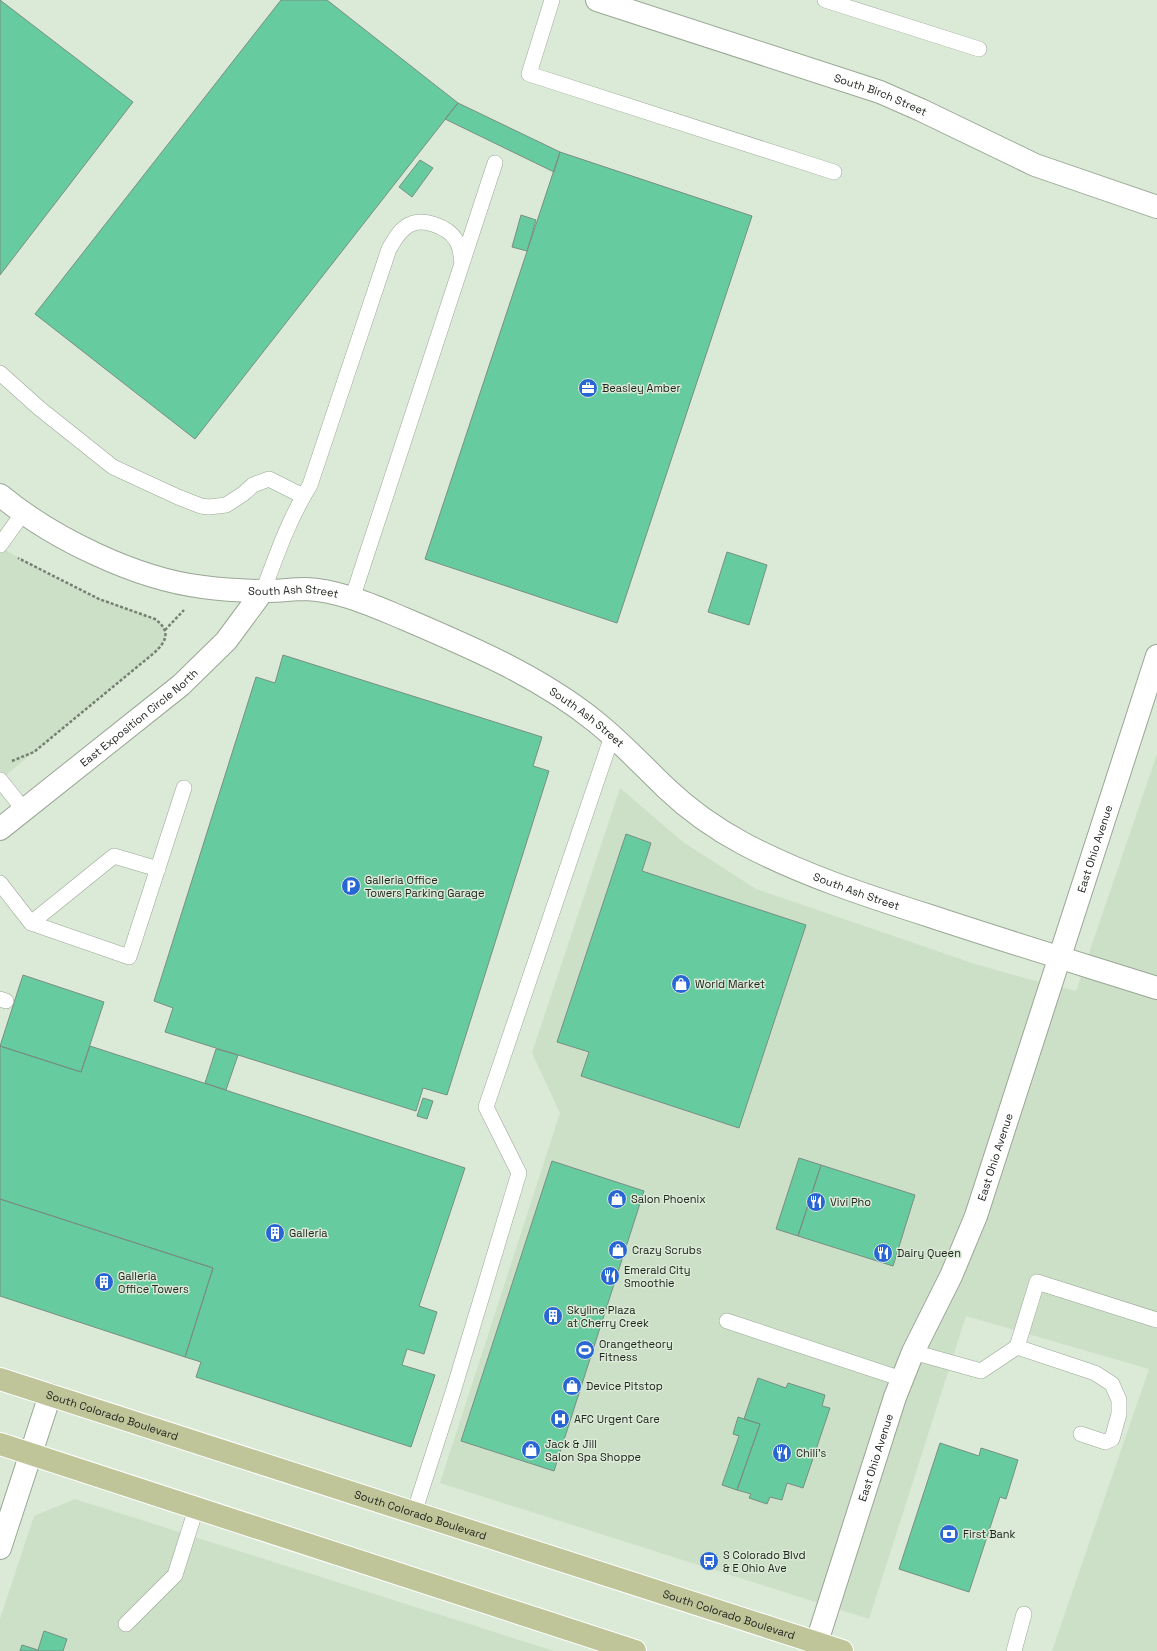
<svg xmlns="http://www.w3.org/2000/svg" width="1157" height="1651" viewBox="0 0 1157 1651" font-family="'Space Grotesk',sans-serif">
<style>
.built{fill:#ccdfc7}
.building{fill:#66cca0;stroke:#788e83}
.lines{fill:none;stroke-linecap:round;stroke-linejoin:round}
.service-casing{stroke:#99a795;stroke-width:16}
.minor-casing{stroke:#99a795;stroke-width:24}
.tertiary-casing{stroke:#99a795;stroke-width:24}
.primary-casing{stroke:#fff;stroke-width:24}
.path{stroke:#757f72;stroke-width:2.5;stroke-dasharray:3 2;stroke-linecap:butt}
.service{stroke:#fff;stroke-width:15}
.minor{stroke:#fff;stroke-width:22}
.tertiary{stroke:#fff;stroke-width:22}
.primary{stroke:#bfc499;stroke-width:22}
.labels{text-anchor:middle;dominant-baseline:central;stroke-width:3;stroke-linejoin:round;paint-order:stroke}
.street-label{font-size:11px;fill:#21261f;stroke:#dbead7}
.poi-label{font-size:11px;fill:#21261f;stroke:#dbead7;text-anchor:start}
</style>
<rect width="100%" height="100%" fill="#dbead7"/>
<path class="built" d="M0,547L39,569L88,594L155,619L161,624L165,630L166,636L160,647L154,653L0,780Z
M1157,754V1651H1052L1149,1369L966,1316L869,1619L440,1483L560,1113L532,1053L620,788L683,842L756,889L975,964L1028,979L1076,991Z
M75,1499L554,1651H0V1619L34,1516Z"/>
<path class="building" d="M0,0L133,102L0,275Z
M281,0H327L458,103L195,439L35,314Z
M458,103L560,152L554,172L445,119Z
M560,152L752,216L617,623L425,559Z
M420,160L433,168L412,197L399,187Z
M521,215L536,220L527,251L512,247Z
M727,552L767,565L749,625L708,612Z
M283,655L542,737L533,766L549,771L447,1095L423,1088L416,1111L165,1032L173,1008L154,1001L256,677L275,683Z
M626,834L651,843L642,871L806,925L739,1128L581,1076L589,1052L557,1042Z
M23,975L104,1002L81,1072L0,1046Z
M0,1046L81,1072L90,1046L465,1168L419,1306L437,1312L424,1354L407,1349L402,1365L435,1375L411,1447L196,1377L201,1362L185,1357L213,1268L0,1199Z
M216,1049L238,1055L226,1090L205,1083Z
M423,1098L433,1101L427,1119L417,1116Z
M799,1158L821,1165L798,1236L776,1229Z
M552,1161L644,1191L554,1471L461,1441Z
M821,1165L915,1195L893,1266L798,1236Z
M0,1199L213,1268L185,1357L0,1296Z
M758,1378L786,1388L788,1383L825,1395L822,1406L830,1408L803,1488L787,1483L782,1500L770,1497L767,1504L749,1498L751,1494L737,1490L760,1424L744,1419Z
M738,1417L760,1424L737,1490L722,1485L739,1436L733,1434Z
M940,1443L979,1456L981,1448L1018,1460L1006,1499L1000,1497L969,1592L899,1569Z
M44,1631L67,1639L63,1651H20L22,1645L38,1650Z"/>
<g class="lines">
<defs>
<path id="service" d="M552,0L529,74L834,172
M825,0L979,49
M0,373L39,408L113,467L178,497L201,506L209,507L226,505L243,494L253,485L269,479L303,496
M0,545L23,513
M263,591C277,554 289,519 310,485L389,249C394,241 399,230 409,225C423,217 448,227 456,240C461,247 461,256 462,264
M352,599L495,163
M0,780L24,810
M0,883L31,923L114,856L158,869
M31,923L129,957L184,788
M0,999L6,1001
M727,1321L902,1379
M1017,1347L1095,1373L1112,1384L1119,1400V1414L1112,1439L1105,1442L1081,1434
M913,1352L981,1371L1017,1347L1037,1282L1157,1320
M414,1513L453,1392L519,1173L486,1107L612,736
M126,1624L175,1575L196,1509
M1014,1651L1024,1614"/>
<g id="minor">
<path id="s1" d="M597,0L880,92L921,110L1035,165L1157,207"/>
<path id="s2" d="M0,495C52,538 136,579 203,587C224,590 246,591 267,591C280,591 293,589 305,589C337,590 369,604 398,616C466,645 538,675 596,722C621,742 643,766 666,788C689,810 716,829 744,844C803,875 867,896 930,916C1005,941 1081,964 1157,988"/>
<path id="s3" d="M0,829L181,685L226,641L263,591"/>
<path id="s4" d="M814,1651L895,1397L913,1352L951,1276L976,1216L1157,656"/>
</g>
<path id="tertiary" d="M0,1548L50,1395"/>
<g id="primary">
<path id="s5" d="M0,1379L842,1651"/>
<path d="M0,1444L635,1651"/>
</g>
</defs>
<use href="#service" class="service-casing"/>
<use href="#minor" class="minor-casing"/>
<use href="#tertiary" class="tertiary-casing"/>
<use href="#primary" class="primary-casing"/>
<path class="path" d="M165,630L184,610
M12,761L34,752L154,653C167,641 171,631 155,619L99,599L18,558"/>
<use href="#service" class="service"/>
<use href="#minor" class="minor"/>
<use href="#tertiary" class="tertiary"/>
<use href="#primary" class="primary"/>
</g>
<defs>
<symbol id="office-disc" viewBox="-11 -11 22 22"><circle r="9.5" fill="#2866d3" stroke="#dbead7"/><path d="M-6-3h4V-5.5h4V-3h4V5H-6ZM-1-4.5V-3h2v-1.5ZM-6 0V1H6V0Z" fill="#fff"/></symbol>
<symbol id="parking-disc" viewBox="-11 -11 22 22"><circle r="9.5" fill="#2866d3" stroke="#dbead7"/><path d="M-3.5-5.5H1a3.5 3.5 0 0 1 0 7H-1V5.5H-3.5ZM-1-3.4V-.6H.8a1.4 1.4 0 0 0 0-2.8Z" fill="#fff"/></symbol>
<symbol id="shop-disc" viewBox="-11 -11 22 22"><circle r="9.5" fill="#2866d3" stroke="#dbead7"/><path d="M-5-2.5h2.3a2.7 3.5 0 0 1 5.4 0H5L5.5 6h-11ZM-1.5-2.5h3a1.5 2.3 0 0 0-3 0Z" fill="#fff"/></symbol>
<symbol id="restaurant-disc" viewBox="-11 -11 22 22"><circle r="9.5" fill="#2866d3" stroke="#dbead7"/><path d="M-5-6h1v4h1v-4h1v4h1v-4h1v5L-1.5 .5V6h-2V.5L-5-1ZM5-6V6H3V1.5H1.5Q1.5-4 5-6Z" fill="#fff"/></symbol>
<symbol id="building-disc" viewBox="-11 -11 22 22"><circle r="9.5" fill="#2866d3" stroke="#dbead7"/><path d="M-4-6H4V6H1V3H-1V6H-4ZM-2.5-4.3h1.7v1.8h-1.7ZM.8-4.3h1.7v1.8H.8ZM-2.5-1h1.7V.8h-1.7ZM.8-1h1.7V.8H.8Z" fill="#fff"/></symbol>
<symbol id="stadium-disc" viewBox="-11 -11 22 22"><circle r="9.5" fill="#2866d3" stroke="#dbead7"/><path d="M0-5a6.5 5 0 1 0 0 10a6.5 5 0 1 0 0-10ZM-3.5-1.8h7v3.6h-7Z" fill="#fff"/></symbol>
<symbol id="hospital-disc" viewBox="-11 -11 22 22"><circle r="9.5" fill="#2866d3" stroke="#dbead7"/><path d="M-5-5h3v3.5h4V-5h3V5h-3V1.5h-4V5h-3Z" fill="#fff"/></symbol>
<symbol id="bank-disc" viewBox="-11 -11 22 22"><circle r="9.5" fill="#2866d3" stroke="#dbead7"/><path d="M-6-4H6V4H-6ZM0-2.3a2.3 2.3 0 1 0 0 4.6a2.3 2.3 0 1 0 0-4.6Z" fill="#fff"/></symbol>
<symbol id="bus-disc" viewBox="-11 -11 22 22"><circle r="9.5" fill="#2866d3" stroke="#dbead7"/><path d="M-5-6H5V4H4V6H2V4H-2V6H-4V4H-5ZM-3.5-4V0h7V-4ZM-3.5 1.2v1.5H-2V1.2ZM2 1.2v1.5H3.5V1.2Z" fill="#fff"/></symbol>
</defs>
<g fill-rule="evenodd">
<use href="#office-disc" x="577" y="377" width="22" height="22"/>
<use href="#parking-disc" x="340" y="875" width="22" height="22"/>
<use href="#shop-disc" x="670" y="973" width="22" height="22"/>
<use href="#shop-disc" x="606" y="1188" width="22" height="22"/>
<use href="#restaurant-disc" x="805" y="1191" width="22" height="22"/>
<use href="#building-disc" x="264" y="1222" width="22" height="22"/>
<use href="#shop-disc" x="607" y="1239" width="22" height="22"/>
<use href="#restaurant-disc" x="872" y="1242" width="22" height="22"/>
<use href="#restaurant-disc" x="599" y="1265" width="22" height="22"/>
<use href="#building-disc" x="93" y="1271" width="22" height="22"/>
<use href="#building-disc" x="542" y="1305" width="22" height="22"/>
<use href="#stadium-disc" x="574" y="1339" width="22" height="22"/>
<use href="#shop-disc" x="561" y="1375" width="22" height="22"/>
<use href="#hospital-disc" x="549" y="1408" width="22" height="22"/>
<use href="#shop-disc" x="520" y="1439" width="22" height="22"/>
<use href="#restaurant-disc" x="771" y="1442" width="22" height="22"/>
<use href="#bank-disc" x="938" y="1523" width="22" height="22"/>
<use href="#bus-disc" x="698" y="1550" width="22" height="22"/>
</g>
<g class="labels">
<g class="street-label">
<text stroke="none"><textPath href="#s1" startOffset="299">South Birch Street</textPath></text>
<text stroke="none"><textPath href="#s2" startOffset="316">South Ash Street</textPath></text>
<text stroke="none"><textPath href="#s3" startOffset="178">East Exposition Circle North</textPath></text>
<text stroke="none"><textPath href="#s2" startOffset="640">South Ash Street</textPath></text>
<text stroke="none"><textPath href="#s4" startOffset="851">East Ohio Avenue</textPath></text>
<text stroke="none"><textPath href="#s2" startOffset="965">South Ash Street</textPath></text>
<text stroke="none"><textPath href="#s4" startOffset="527">East Ohio Avenue</textPath></text>
<text stroke="none"><textPath href="#s5" startOffset="118">South Colorado Boulevard</textPath></text>
<text stroke="none"><textPath href="#s4" startOffset="203">East Ohio Avenue</textPath></text>
<text stroke="none"><textPath href="#s5" startOffset="442">South Colorado Boulevard</textPath></text>
<text stroke="none"><textPath href="#s5" startOffset="766">South Colorado Boulevard</textPath></text>
</g>
<g class="poi-label">
<text x="602" y="388">Beasley Amber</text>
<text x="365" y="880">Galleria Office<tspan x="365" dy="13">Towers Parking Garage</tspan></text>
<text x="695" y="984">World Market</text>
<text x="631" y="1199">Salon Phoenix</text>
<text x="830" y="1202">Vivi Pho</text>
<text x="289" y="1233">Galleria</text>
<text x="632" y="1250">Crazy Scrubs</text>
<text x="897" y="1253">Dairy Queen</text>
<text x="624" y="1270">Emerald City<tspan x="624" dy="13">Smoothie</tspan></text>
<text x="118" y="1276">Galleria<tspan x="118" dy="13">Office Towers</tspan></text>
<text x="567" y="1310">Skyline Plaza<tspan x="567" dy="13">at Cherry Creek</tspan></text>
<text x="599" y="1344">Orangetheory<tspan x="599" dy="13">Fitness</tspan></text>
<text x="586" y="1386">Device Pitstop</text>
<text x="574" y="1419">AFC Urgent Care</text>
<text x="545" y="1444">Jack &amp; Jill<tspan x="545" dy="13">Salon Spa Shoppe</tspan></text>
<text x="796" y="1453">Chili's</text>
<text x="963" y="1534">First Bank</text>
<text x="723" y="1555">S Colorado Blvd<tspan x="723" dy="13">&amp; E Ohio Ave</tspan></text>
</g>
</g>
</svg>
